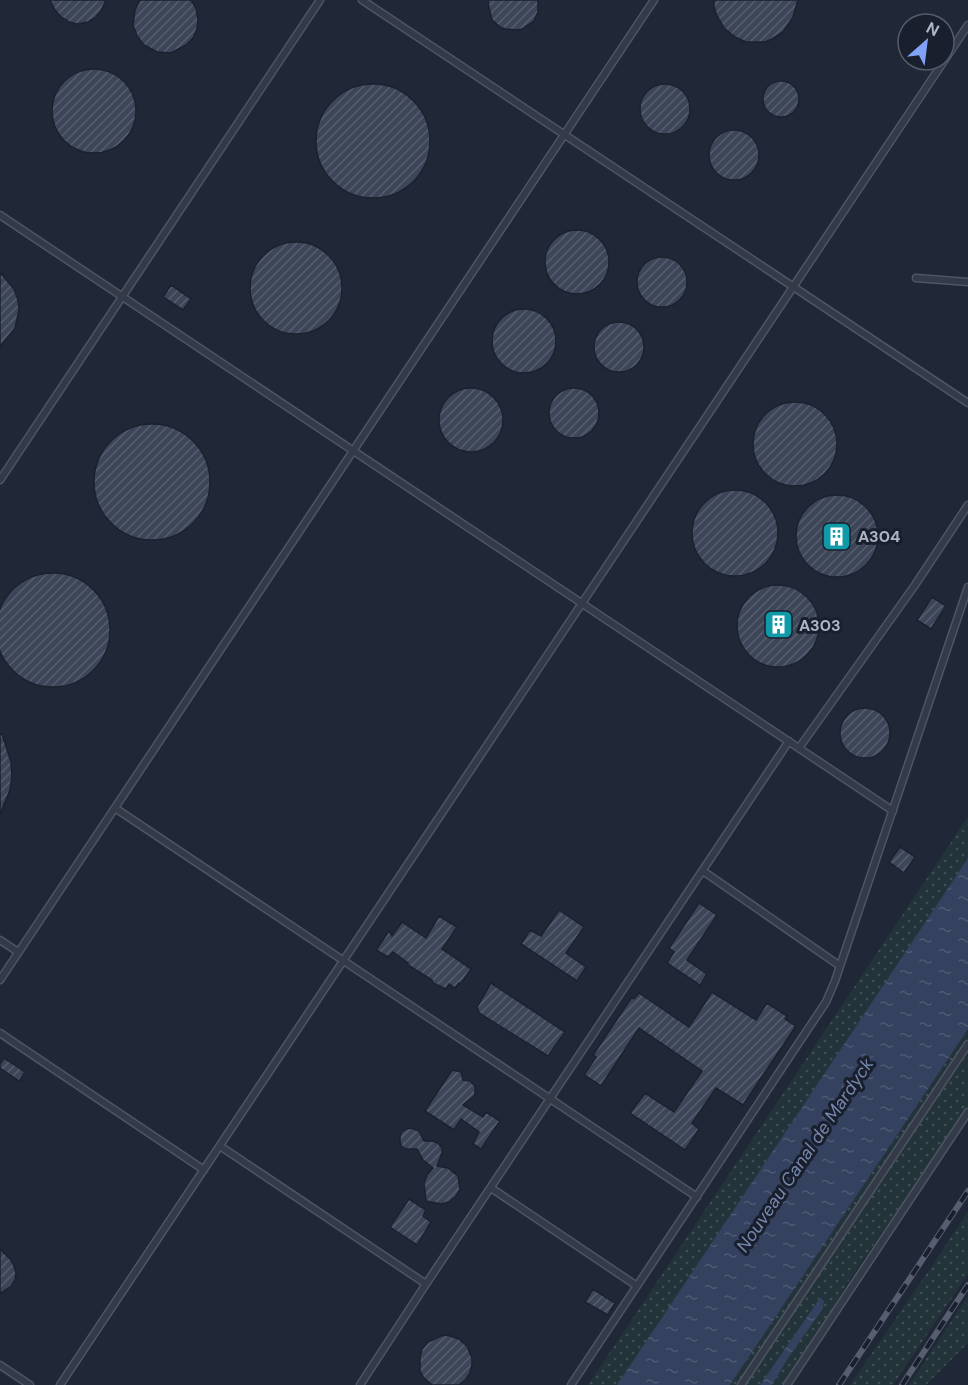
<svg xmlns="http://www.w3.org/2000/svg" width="968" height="1385" viewBox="0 0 968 1385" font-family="'DM Sans',sans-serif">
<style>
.grass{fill:url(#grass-dots)}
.water{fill:url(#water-ripples)}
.building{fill:url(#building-hatch);stroke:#1b212f;stroke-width:1.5}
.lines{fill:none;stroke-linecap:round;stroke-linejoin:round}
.service-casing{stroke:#4e5563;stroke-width:9}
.service{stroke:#343a48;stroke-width:6}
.rail-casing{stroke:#565e6f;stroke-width:6}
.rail{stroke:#191f2d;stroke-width:4;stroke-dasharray:11;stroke-linecap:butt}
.labels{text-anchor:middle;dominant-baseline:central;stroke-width:6;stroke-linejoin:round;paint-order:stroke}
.poi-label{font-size:16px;font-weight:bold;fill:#aeb5c5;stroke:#191f2d;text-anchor:start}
.water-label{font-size:18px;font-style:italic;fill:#7688ad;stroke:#191f2d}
</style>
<defs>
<pattern id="grass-dots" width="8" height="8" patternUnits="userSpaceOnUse" patternTransform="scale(1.5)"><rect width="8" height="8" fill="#223439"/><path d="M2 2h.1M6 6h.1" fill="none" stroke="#404f54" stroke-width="1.8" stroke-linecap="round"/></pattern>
<pattern id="water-ripples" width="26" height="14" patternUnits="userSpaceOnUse" patternTransform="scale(1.5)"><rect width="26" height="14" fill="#34415f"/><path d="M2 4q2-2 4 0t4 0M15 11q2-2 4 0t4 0" fill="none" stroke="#4f5a74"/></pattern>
<pattern id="building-hatch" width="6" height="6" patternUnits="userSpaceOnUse" patternTransform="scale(1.5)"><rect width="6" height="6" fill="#3c4658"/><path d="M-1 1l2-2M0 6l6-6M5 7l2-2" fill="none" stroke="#565e6e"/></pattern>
</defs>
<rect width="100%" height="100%" fill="#202838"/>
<path class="grass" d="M968,817V858L617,1385H588Z
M968,1029V1107L846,1285L826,1321L782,1385H772L820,1299L760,1385H730Z
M968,1211V1274L893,1385H850L934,1263Z
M968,1296V1343L926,1385H909Z"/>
<path class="water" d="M968,858V1029L730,1385H617Z
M820,1298L824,1301L822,1310L788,1358L772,1385H760Z"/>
<path class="building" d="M50,0H106L101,11L95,18L88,22L77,24L69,22L61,17L55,10Z
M140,0H191L196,8L198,20L197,29L193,38L186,45L171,53L157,52L144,45L137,36L133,25L135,10Z
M488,0H538V12L534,21L522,29L517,30L505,29L500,27L492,20L489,8Z
M714,0H798L793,17L783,32L772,39L765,42H746L735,37L724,28L717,16L714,7Z
M52 111a42 42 0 1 1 84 0a42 42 0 1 1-84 0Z
M763 99a18 18 0 1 1 36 0a18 18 0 1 1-36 0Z
M640 109a25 25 0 1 1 50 0a25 25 0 1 1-50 0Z
M316 141a57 57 0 1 1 114 0a57 57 0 1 1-114 0Z
M709 155a25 25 0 1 1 50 0a25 25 0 1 1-50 0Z
M545 262a32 32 0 1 1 64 0a32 32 0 1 1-64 0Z
M250 288a46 46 0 1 1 92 0a46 46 0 1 1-92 0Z
M637 282a25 25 0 1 1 50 0a25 25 0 1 1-50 0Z
M0,272L14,289L18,300L19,310L15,328L0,347Z
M171,285L191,299L183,310L163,297Z
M492 341a32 32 0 1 1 64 0a32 32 0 1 1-64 0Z
M594 347a25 25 0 1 1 50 0a25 25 0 1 1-50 0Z
M439 420a32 32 0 1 1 64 0a32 32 0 1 1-64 0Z
M549 413a25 25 0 1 1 50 0a25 25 0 1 1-50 0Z
M753 444a42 42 0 1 1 84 0a42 42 0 1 1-84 0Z
M94 482a58 58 0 1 1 116 0a58 58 0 1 1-116 0Z
M692 533a43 43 0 1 1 86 0a43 43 0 1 1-86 0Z
M796 536a41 41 0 1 1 82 0a41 41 0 1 1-82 0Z
M-4 630a57 57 0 1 1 114 0a57 57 0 1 1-114 0Z
M737 626a41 41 0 1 1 82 0a41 41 0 1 1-82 0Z
M932,597L946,606L931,629L917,620Z
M840 733a25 25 0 1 1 50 0a25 25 0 1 1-50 0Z
M0,734H2L11,762L12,776L10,790L0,814Z
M900,847L915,857L904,873L889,862Z
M699,903L717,915L687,960L707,974L700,985L667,963L674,952L669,948Z
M559,910L584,927L566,953L586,967L577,981L521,944L530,930L541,936Z
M439,916L457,927L442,949L471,969L461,983H459L455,988L449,984L446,989L433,983L432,980L408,965V963L393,952L388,957L376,950L389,931L392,936L402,922L426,938Z
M491,983L565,1032L548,1056L479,1013L477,1007Z
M712,992L756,1020L767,1003L787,1016L785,1019L796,1026L743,1105L716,1088L692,1123L699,1129L685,1150L630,1113L645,1093L674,1112L702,1071L639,1028L601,1086L584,1075L596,1057L593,1055L632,997L634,999L639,993L689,1027Z
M4,1058L25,1072L19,1081L0,1068V1064Z
M453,1070L461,1072L463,1080L470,1081L475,1086V1095L463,1105L483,1117L486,1112L500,1121L481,1149L473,1144L479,1132L461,1119L454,1130L425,1111L450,1073Z
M411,1128L419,1131L424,1141H432L438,1143L442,1148V1153L437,1166L448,1168L458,1176L460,1189L456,1196L449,1202L441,1204L426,1201L424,1183L427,1175L433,1168L423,1160L417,1149H406L402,1147L400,1142V1136L402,1132L406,1129Z
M409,1199L426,1210L423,1216L431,1222L417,1245L390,1227Z
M0,1249L11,1260L14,1266L16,1273L15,1280L11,1286L0,1294Z
M593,1289L615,1303L608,1315L585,1302Z
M447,1335L459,1339L467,1346L472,1358V1364L470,1373L466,1379L459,1385H432L423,1377L420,1371V1357L422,1349L428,1342L441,1336Z"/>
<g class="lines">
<defs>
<path id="service" d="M362,0L968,403
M0,215L893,811
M916,278L968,282
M0,480L320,0
M799,748L915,585L968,505
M115,808L697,1197
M703,871L840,966
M0,940L18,952
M0,980L654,0
M0,1033L204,1170
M220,1146L426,1284L360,1385
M491,1188L637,1286
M426,1284L789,741
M0,1365L30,1385
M60,1385L968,25
M571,1385L826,1002L835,981L968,587
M741,1385L968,1044
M787,1385L968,1112"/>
</defs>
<use href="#service" class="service-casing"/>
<use href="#service" class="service"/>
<defs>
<path id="rail" d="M839,1385L968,1191
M902,1385L968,1285"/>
</defs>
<use href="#rail" class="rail-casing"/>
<use href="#rail" class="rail"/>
</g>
<defs>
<symbol id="building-square" viewBox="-11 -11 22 22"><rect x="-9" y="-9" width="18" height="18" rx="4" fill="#0f9aa8" stroke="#191f2d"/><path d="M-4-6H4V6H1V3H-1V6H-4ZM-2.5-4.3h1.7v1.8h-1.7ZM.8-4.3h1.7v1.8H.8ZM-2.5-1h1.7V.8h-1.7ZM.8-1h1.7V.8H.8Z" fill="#fff"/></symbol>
</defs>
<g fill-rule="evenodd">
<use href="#building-square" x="820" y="520" width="33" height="33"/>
<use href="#building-square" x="762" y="608" width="33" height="33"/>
</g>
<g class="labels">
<g class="poi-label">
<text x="858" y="536">A304</text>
<text x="799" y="625">A303</text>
</g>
<g class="water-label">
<text transform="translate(805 1155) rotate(-56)">Nouveau Canal de Mardyck</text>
</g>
</g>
<g transform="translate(926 42) rotate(28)"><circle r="28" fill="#191f2d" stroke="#555b6a" stroke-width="1.5"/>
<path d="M0-4.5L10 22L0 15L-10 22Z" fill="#81a3f7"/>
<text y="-9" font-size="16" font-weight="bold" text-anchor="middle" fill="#aeb5c5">N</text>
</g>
</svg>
